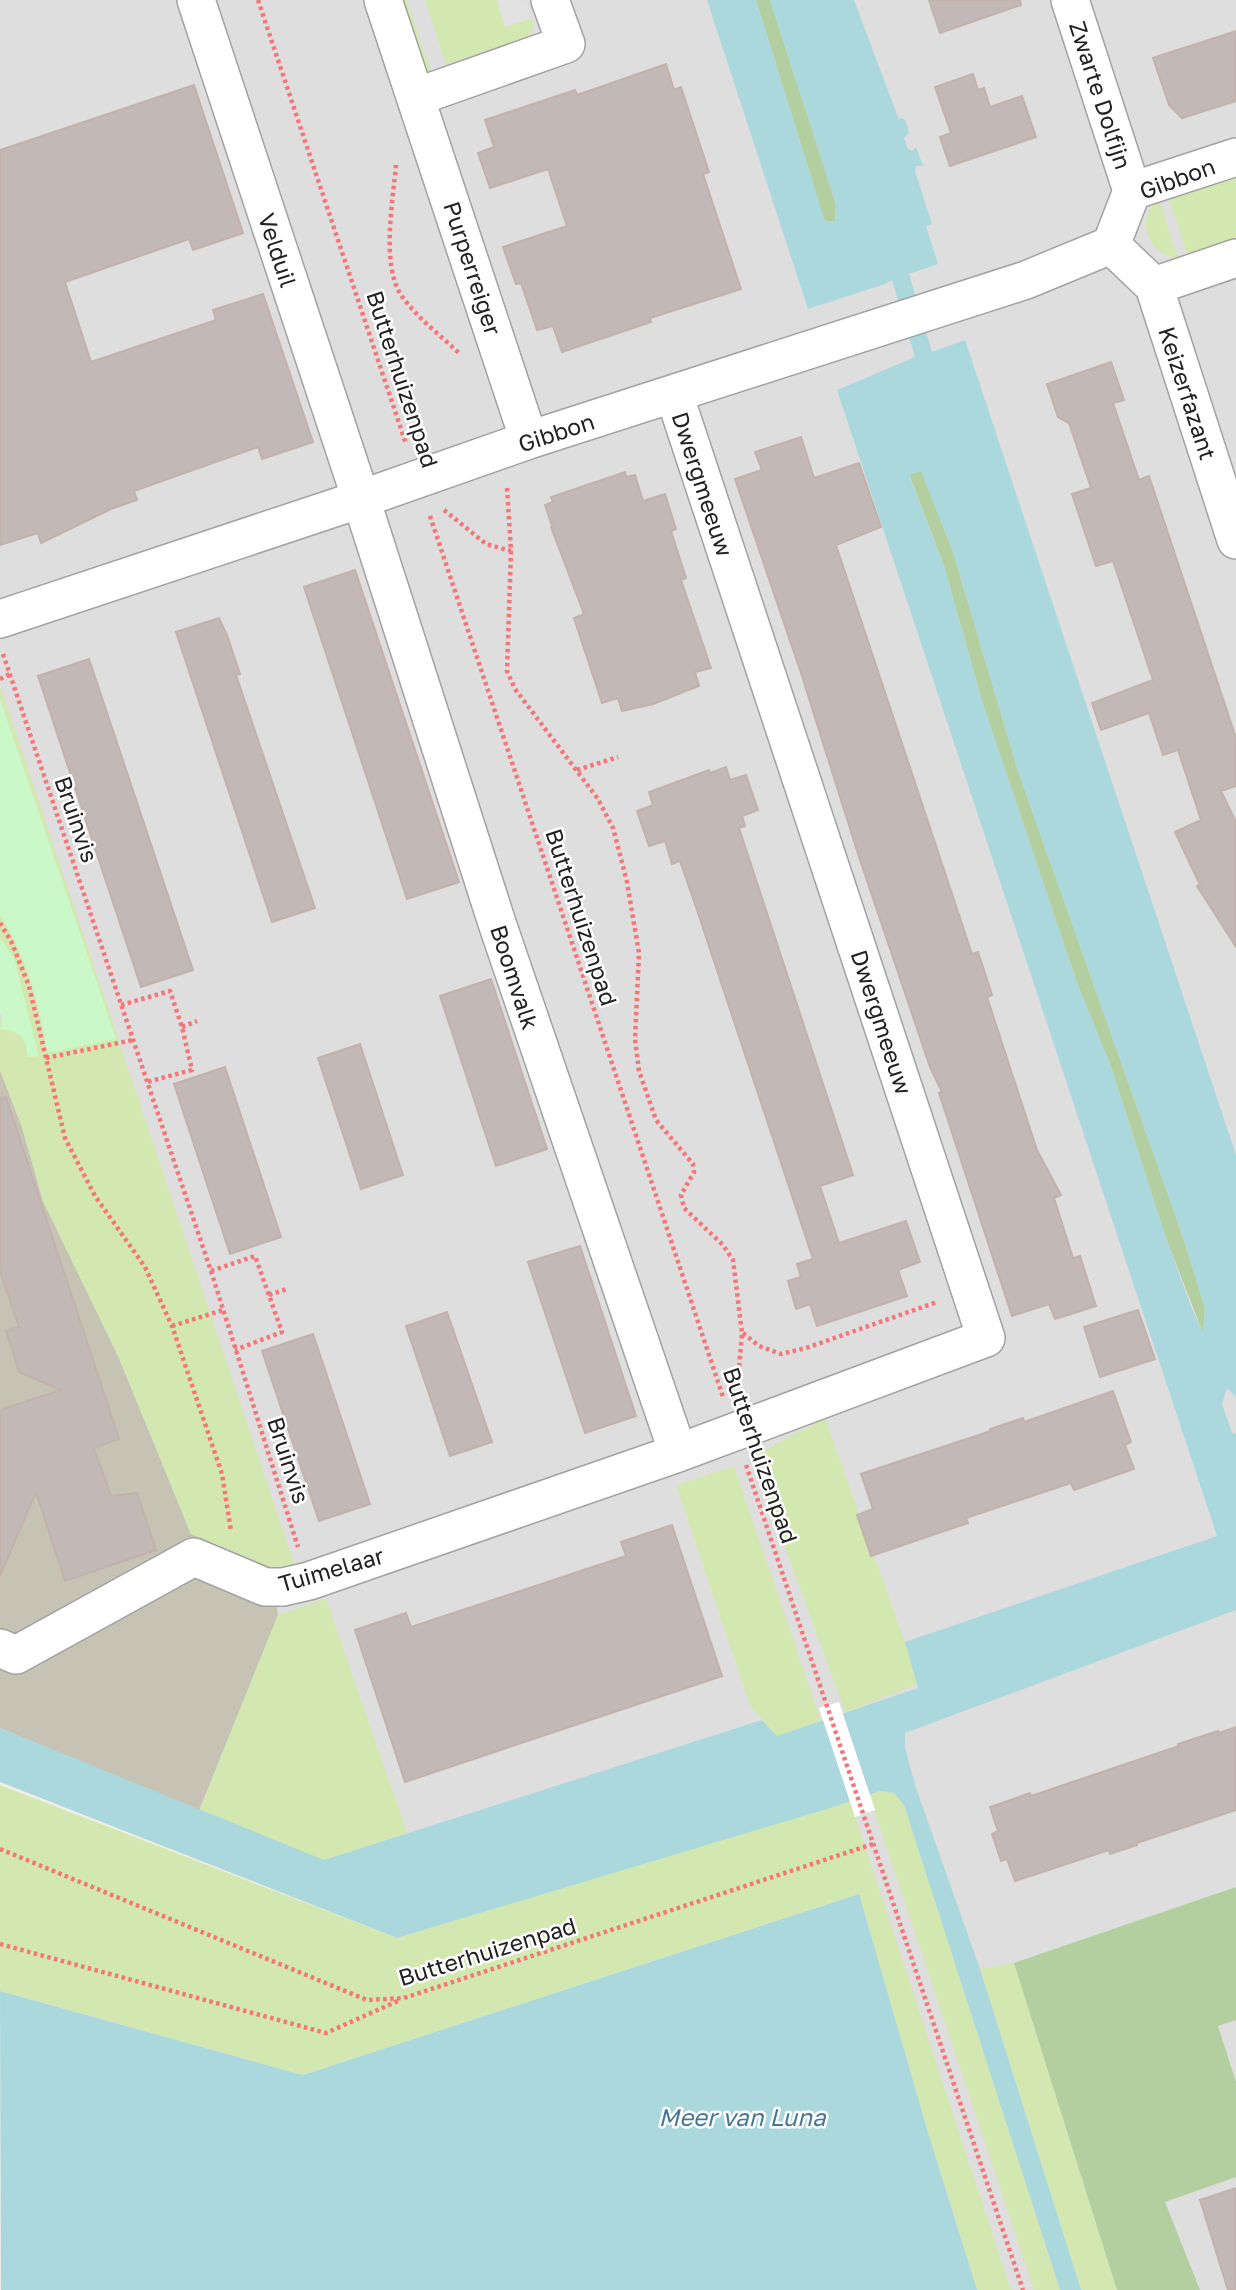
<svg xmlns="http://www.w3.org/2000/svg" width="1236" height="2290" viewBox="0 0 1236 2290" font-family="'Golos Text',sans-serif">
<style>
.residential{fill:#dfdede}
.construction{fill:#c6c3b4}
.grass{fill:#d3e8b1}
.forest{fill:#b3cf9f}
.park{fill:#cbf8c8}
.parking{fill:#e1e1e1}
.water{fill:#abd8dd;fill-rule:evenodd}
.pier{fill:#fff}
.building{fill:#c2b8b5;stroke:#c2b2ab;stroke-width:2}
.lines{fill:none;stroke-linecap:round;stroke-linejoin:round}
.minor-casing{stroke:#a2a2a2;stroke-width:40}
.path{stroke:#f57578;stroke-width:4.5;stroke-dasharray:3.5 3.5;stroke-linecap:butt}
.minor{stroke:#fff;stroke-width:37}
.labels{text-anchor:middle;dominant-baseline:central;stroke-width:5;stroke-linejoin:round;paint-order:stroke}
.street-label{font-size:23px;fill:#212121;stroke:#fff}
.water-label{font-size:24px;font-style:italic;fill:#477996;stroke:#fff}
</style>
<rect width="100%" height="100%" fill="#f1ede8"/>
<path class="residential" d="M0,0H1236V2290H460L858,1907L828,1808L377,1918L0,1757Z"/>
<path class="construction" d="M0,1070L22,1127L43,1201L119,1358L191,1534L271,1567L278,1615L199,1811L0,1728Z"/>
<path class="grass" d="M397,0H407L433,78L421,72Z
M425,0H497L505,26L532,18L534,25L525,48L449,75Z
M1236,173V239L1188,256L1168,196Z
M1159,200L1178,258C1149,256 1133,218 1159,200Z
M0,686L295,1566L271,1567L191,1534L119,1358L43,1201L22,1127L0,1070V1021L2,1015L0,1013Z
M825,1418L905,1642L918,1684L845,1712L752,1457Z
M734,1466L821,1721L777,1736L750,1706L676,1485Z
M326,1598L407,1833L324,1860L199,1811L278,1615Z
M0,1785L397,1938L850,1801L1011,2290H977L929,2136L859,1894L303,2075L0,1991Z
M880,1791L894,1793L904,1805L1060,2290H1034L869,1795Z
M1014,1963L1117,2290H1081L980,1969Z"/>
<path class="forest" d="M756,0H770L836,204L835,221L828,222L824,219Z
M921,470L953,552L1018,771L1184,1240L1205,1308L1203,1333L1166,1238L1111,1067L1077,983L982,701L944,566L909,474Z
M1236,1887V2020L1218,2026L1236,2082V2177L1165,2202L1200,2290H1117L1014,1963Z"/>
<path class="park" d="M0,699L116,1039L48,1053C38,1003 28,957 0,915Z
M0,938L14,958L39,1056L28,1057C26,1037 20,1031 0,1029L2,1015L0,1013Z"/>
<path class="parking" d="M497,0H525L532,18L505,27Z"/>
<path class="water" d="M707,0H756L824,219L828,222L835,221L836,204L770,0H854L899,120L901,118L905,120L909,133L904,138L908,149L912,151L916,147L923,166H916L915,171L932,224L926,226L938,264L909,274L932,352L965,340L1236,1155V1397L1227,1388L1222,1404L1232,1433L1236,1434V1610L905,1733V1747L916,1788L980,1969L1081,2290H1060L904,1805L894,1793L880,1791L830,1808L397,1938L0,1782V1728L324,1860L762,1720L777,1736L918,1688L905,1642L1217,1536L837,390L915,357L892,280L885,284L808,309ZM921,471L953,552L1018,771L1184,1240L1205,1308L1203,1332L1192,1309L1166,1238L1111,1067L1077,983L982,701L944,566L909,475Z
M859,1894L929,2136L977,2290H1L0,1991L303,2075Z"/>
<path class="pier" d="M839,1702L875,1810L855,1817L819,1708Z"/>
<path class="building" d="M929,0H1020L1021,5L940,33Z
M1236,31V101L1182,118L1169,105L1153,58Z
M666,64L674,90L681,87L709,172L703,174L741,289L650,318L651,322L562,352L553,326L537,330L521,283L516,284L503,247L567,226L548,169L490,188L478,153L494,147L485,120L575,90L577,95Z
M973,74L978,90L984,88L990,107L1022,96L1036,137L950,166L940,137L951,133L935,87Z
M194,85L243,233L193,250L189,239L65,282L91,362L216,320L213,310L263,294L313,442L262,459L258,447L134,491L137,500L111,509L41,543L38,533L0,545V150Z
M1111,362L1124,400L1113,403L1139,480L1149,476L1236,738V786L1221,791L1236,822V947L1197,886L1200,885L1175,832L1201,820L1178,750L1163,755L1149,713L1101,730L1092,703L1153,680L1113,561L1096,566L1072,494L1091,488L1069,423L1058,417L1047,384Z
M801,437L814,478L859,463L881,527L836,545L972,954L978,952L992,995L987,997L1037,1150L1061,1195L1054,1198L1073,1258L1080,1256L1096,1306L1055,1319L1049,1304L1012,1316L939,1093L942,1092L930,1067L859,857L801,673L735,479L762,470L755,452Z
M625,472L626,477L635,475L643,501L665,494L676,529L671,531L686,578L681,580L711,668L695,672L699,686L653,704L622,711L618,698L602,703L574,618L584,614L551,527L552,526L545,505L553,502L551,497Z
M355,570L459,882L407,899L304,587Z
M219,618L227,635L240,674L236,675L315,908L272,922L176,632Z
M89,659L193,970L141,987L38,676Z
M726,767L730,780L746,775L758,810L742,816L745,826L739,828L853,1175L820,1186L839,1243L906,1221L920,1262L898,1270L907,1296L817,1326L810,1304L796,1309L788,1281L801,1277L797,1264L813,1259L695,904L680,861L672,864L665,841L649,846L637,811L653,805L649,792L709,770L710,773Z
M491,979L547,1149L496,1166L440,996Z
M360,1044L403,1175L361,1189L318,1058Z
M225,1067L281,1237L230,1254L174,1084Z
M6,1097L119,1439L94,1448L111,1496L137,1493L156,1550L65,1581L36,1492L0,1576V1410L61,1390L19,1372L6,1331L19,1327L0,1271V1098Z
M580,1246L636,1416L585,1433L528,1262Z
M1138,1310L1155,1359L1100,1377L1084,1327Z
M447,1312L492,1442L450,1456L406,1326Z
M313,1334L370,1504L319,1521L262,1351Z
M1113,1391L1131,1442L1125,1445L1134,1469L1074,1490L1071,1483L966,1518L968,1523L871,1556L857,1515L873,1509L861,1474L991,1431L990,1429L1023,1418L1024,1422Z
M672,1525L722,1676L405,1782L355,1630L406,1613L411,1627L626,1556L621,1542Z
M1236,1727V1810L1137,1843V1845L1110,1854L1109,1850L1015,1881L1007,1859L1001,1861L992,1834L998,1831L990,1807L1030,1793L1031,1796L1179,1746L1178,1744L1218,1731L1219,1733Z
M1236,2188V2290H1228L1200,2200Z"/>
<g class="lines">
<defs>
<path id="minor" d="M196,0L361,499L497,923L678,1453
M383,0L529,440
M1070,0L1132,191
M416,97L566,44L550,0
M1132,191L1236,157
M1111,245L1154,286L1236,540
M1154,286L1236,258
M0,619L361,499L529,440L1026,280L1111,245L1132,191
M0,1648L16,1655L194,1557L265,1587H283L309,1581L678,1453L986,1338L674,394"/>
</defs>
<use href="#minor" class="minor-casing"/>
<path class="path" d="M258,0L406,444
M396,165C393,201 381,264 401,295C417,318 440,335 460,354
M507,488L511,551L507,671L515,689L598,799L613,828L627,882L639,953L635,1039L639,1071L656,1120L693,1164L694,1172L681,1195L684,1208L723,1245L733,1260L742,1333L737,1392
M444,510L486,544L511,551
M430,516L723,1397
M3,654L211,1271L298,1547
M0,679L10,674
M577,770L618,757
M0,923L11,941L29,986L65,1138L95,1196L145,1267L172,1326L222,1474L231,1531
M121,1005L170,991L182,1027L192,1070L147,1082
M182,1027L197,1021
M46,1058L133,1040
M211,1271L255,1256L282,1332L235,1350
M269,1295L287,1289
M172,1326L223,1310
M743,1333L759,1346L781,1354L806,1348L937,1302
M746,1465L1023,2290
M0,1849L367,2000L404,1998L873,1844
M0,1944L326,2033L400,2000"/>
<use href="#minor" class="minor"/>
</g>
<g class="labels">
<g class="street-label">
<text transform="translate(1101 95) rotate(72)">Zwarte Dolfijn</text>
<text transform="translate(1177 178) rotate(-20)">Gibbon</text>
<text transform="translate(278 250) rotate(72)">Velduil</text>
<text transform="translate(473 268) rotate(72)">Purperreiger</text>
<text transform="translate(403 379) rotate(72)">Butterhuizenpad</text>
<text transform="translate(1188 393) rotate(72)">Keizerfazant</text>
<text transform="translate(556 432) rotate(-18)">Gibbon</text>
<text transform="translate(703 484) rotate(72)">Dwergmeeuw</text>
<text transform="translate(77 819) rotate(71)">Bruinvis</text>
<text transform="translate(582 917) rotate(72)">Butterhuizenpad</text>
<text transform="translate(515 977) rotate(72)">Boomvalk</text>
<text transform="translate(882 1022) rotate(72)">Dwergmeeuw</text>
<text transform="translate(761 1455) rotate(71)">Butterhuizenpad</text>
<text transform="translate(289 1460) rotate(72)">Bruinvis</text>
<text transform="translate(331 1569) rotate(-16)">Tuimelaar</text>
<text transform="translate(487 1951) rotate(-17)">Butterhuizenpad</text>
</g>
<g class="water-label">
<text x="742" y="2116">Meer van Luna</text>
</g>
</g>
</svg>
